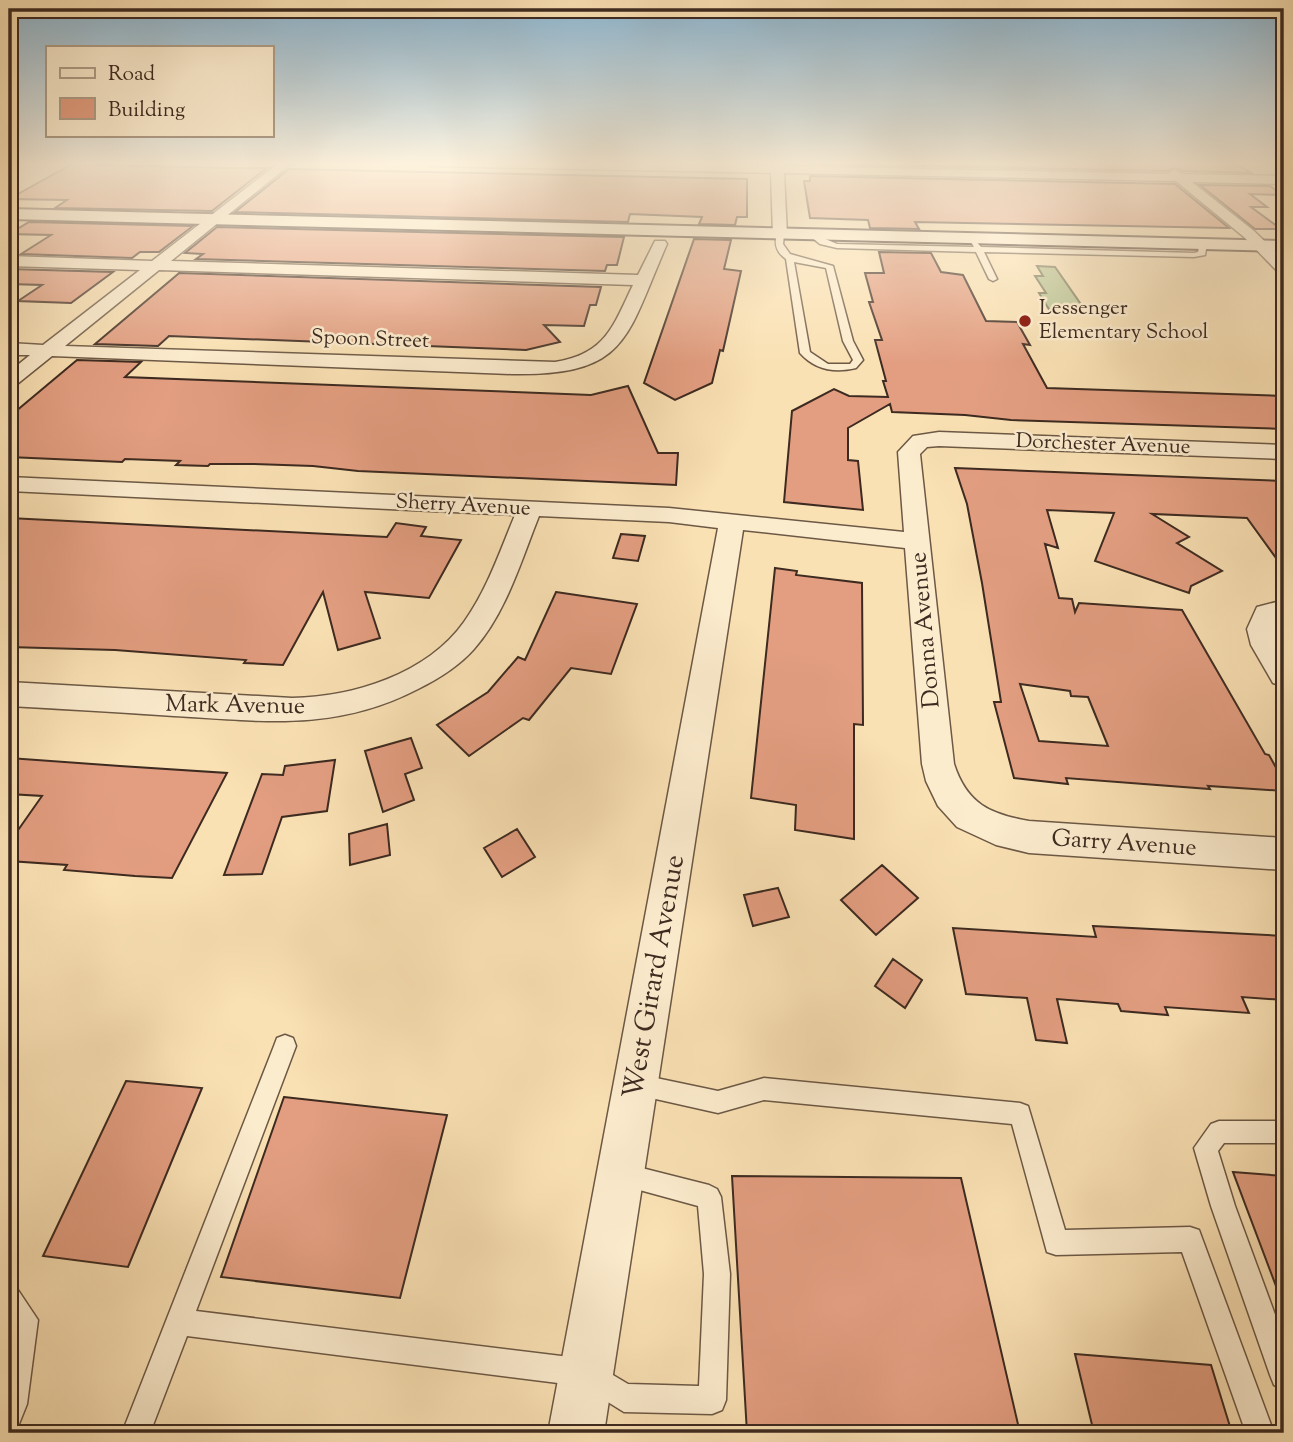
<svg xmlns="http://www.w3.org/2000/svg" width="1293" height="1442" viewBox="0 0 1293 1442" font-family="'Sorts Mill Goudy',serif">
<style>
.green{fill:#b8c492;stroke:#7a7759;stroke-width:2}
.building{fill:#e39e81;stroke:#3d2a20;stroke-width:2;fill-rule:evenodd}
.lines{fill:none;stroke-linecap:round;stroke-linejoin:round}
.lane-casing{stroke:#6c5845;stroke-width:3}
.street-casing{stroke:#6c5845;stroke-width:3}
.secondary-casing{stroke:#3d2a20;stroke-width:4}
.lane{fill:#fcecce;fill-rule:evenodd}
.street{fill:#fcecce;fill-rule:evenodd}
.secondary{fill:#fcecce;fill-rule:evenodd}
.poi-dot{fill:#8f2418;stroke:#fcecce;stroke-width:2.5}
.labels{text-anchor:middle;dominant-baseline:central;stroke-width:5;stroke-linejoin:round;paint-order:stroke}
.far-poi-label{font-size:21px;fill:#3d2a20;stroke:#fcecce;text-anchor:start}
.far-street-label{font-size:21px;fill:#3d2a20;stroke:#fcecce}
.street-label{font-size:24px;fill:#3d2a20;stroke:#fcecce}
.near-street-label{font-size:28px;fill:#3d2a20;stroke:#fcecce}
</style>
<rect width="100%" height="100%" fill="#fae1b4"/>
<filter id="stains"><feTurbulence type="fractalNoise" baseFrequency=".00286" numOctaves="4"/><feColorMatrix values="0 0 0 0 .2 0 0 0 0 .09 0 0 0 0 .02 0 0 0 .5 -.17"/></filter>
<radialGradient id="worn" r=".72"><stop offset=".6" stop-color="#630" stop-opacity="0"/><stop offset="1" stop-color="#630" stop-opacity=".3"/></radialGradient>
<path class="green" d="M1037,266L1055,267L1087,313L1050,311L1039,293H1046L1035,276H1043Z"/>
<path class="building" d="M810,162L1236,163L1251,173L1183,171L1175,168L1167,171L810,164Z
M72,164L225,168H267L212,211L55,208L67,200L9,199Z
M289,169L747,179V217H737L735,225L699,224L702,217L630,214L628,222L235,212Z
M810,176L1175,184L1229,228L915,222L919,229L870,228L868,220L810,218L804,181H810Z
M1200,185L1270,186L1282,195L1250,194L1267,207H1251L1281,229H1255Z
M29,222L193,226L159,252H140L132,258L21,254L51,235L9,234Z
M217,227L624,237L617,265H607L605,271L196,259L203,254L185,253Z
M694,239L731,240L724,269L741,271L723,351L720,350L712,383L675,400L644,383Z
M879,252L931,253L941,272L963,275L986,321L1017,322L1030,345L1023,344L1047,388L1284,396V429L1011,420L965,415L892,412L890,404L848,428V460L858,461L863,510L784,502L792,411L834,389L849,396L888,397L883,381H886L875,340H882L869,302H873L865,273H884Z
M9,269L113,272L71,303L18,301L42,285L9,284Z
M178,274L179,273L601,287L596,305H590L584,326L544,325L560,342L526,350L169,336L158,346L95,344Z
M77,360L141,362L125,377L591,395L628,386L658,453H678L676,485L358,471L313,466L253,464H210L208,466L176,465L180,461L125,459L122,462L9,457V417Z
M955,468L1284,481V569L1247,518L1152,514L1189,537L1177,543L1222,571L1191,586L1189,593L1095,561L1114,513L1047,510L1058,548L1045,544L1059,598L1072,599L1075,612L1079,603L1182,610L1265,754L1269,755L1284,782V791L1208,786L1210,789L1066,778L1068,784L1014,778L994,702H1001L982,583L967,504ZM1020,684L1070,691L1071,696L1088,697L1108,746L1039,741Z
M9,518L387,537L396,523L426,527L421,536L461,540L429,598L365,592L380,638L338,650L323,592L283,665L244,663L246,660L115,650L9,647Z
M621,534L645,536L638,561L613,558Z
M775,568L797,571L796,575L862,583L863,725L854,724V839L795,830L796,805L751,798Z
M556,592L637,604L611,674L571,668L529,720L523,718L469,756L437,725L488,692L518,657L525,660Z
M411,738L422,768L405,774L414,800L383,812L365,751Z
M9,758L120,766L227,773L172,878L135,876L64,870L67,865L9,861V843L42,796L9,794Z
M335,760L327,811L282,817L262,874L224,875L262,774L283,775L285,766Z
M387,824L390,855L350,865L349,834Z
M517,829L535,857L502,877L484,848Z
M882,865L918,898L876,935L841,900Z
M778,888L789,917L753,926L744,895Z
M1093,926L1284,936V1000L1242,997L1249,1013L1165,1007L1168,1015L1121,1011L1118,1004L1057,999L1067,1043L1036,1040L1027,998L966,994L953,928L1096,937Z
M893,959L922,980L905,1008L875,986Z
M126,1081L202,1088L128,1267L43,1256Z
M284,1097L447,1115L400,1298L221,1277Z
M1233,1172L1284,1176V1302H1282Z
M732,1176L961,1178L1020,1433H747Z
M1075,1354L1211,1365L1232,1433H1094Z"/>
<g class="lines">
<defs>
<path id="lane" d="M777,233L784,235L783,244L790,254L833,266L853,341L863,360L856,368C835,373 815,370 800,353L786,259C776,252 774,244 777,233ZM794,262L826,268L843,341L853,360L850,364H828L810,352Z
M814,234L837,244L974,247L971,242L975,240L981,247L1194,253L1198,252L1200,242L1207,244L1205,255L1194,257L984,252L997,279L993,281L989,279L976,252L837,248L820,244L810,236Z
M285,1035L293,1038L296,1046L196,1311L586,1359L628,1384L699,1386L704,1274L698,1206L614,1183L610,1175L614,1167L622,1163L709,1185L717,1189L721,1197L730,1274L726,1400L722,1410L712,1414L624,1412L582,1386L187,1336L150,1433H122L274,1046L277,1038Z
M637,1074L718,1091L764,1078L1020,1103L1028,1106L1065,1230L1190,1227L1199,1230L1274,1433H1246L1182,1252L1056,1255L1047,1252L1012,1124L764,1100L718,1113L629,1093L626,1085L629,1077Z
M1219,1121H1284V1143H1224L1218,1151L1235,1206L1284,1339V1389L1274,1385L1270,1375L1211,1206L1194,1148L1211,1124Z
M9,1286L18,1290L38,1320L27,1404L19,1424L9,1428V1341L11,1323L9,1320Z"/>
<path id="street" d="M280,162H293L171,261L638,275L655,241H665L667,244C626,337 629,376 512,374L52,356L16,385L9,387V372L30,355H9V343L43,345L140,270L9,266V256L152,261ZM159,270L633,285C613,326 606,354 555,362L65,346Z
M424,162L771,165V162H783V166L1168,174L1174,170L1182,174L1284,176V184L1192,182L1254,231L1284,260V274L1278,272L1244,237L1176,181L784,173L787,235L780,239L773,235L771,173L430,166Z
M939,432L1284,445V459L939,446L927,447L920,454L954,764C967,804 990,814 1029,821L1284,838V870L1029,853L996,845L957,827L938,806L926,781L922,764L905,548L743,530L604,1433H548L718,528L669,522L539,516C521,561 506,613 474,649C459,666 438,679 418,689C335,732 263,721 174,716C119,712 64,709 9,706V682L292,698C353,697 427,674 464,622C487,590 500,551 515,515L9,491V477L669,508L904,532L898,452L913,436Z
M1284,600V619L1277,621L1276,637L1284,652V686L1273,683L1251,645L1247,629L1257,607Z"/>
<path id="secondary" d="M9,209L1284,241V251L9,219Z"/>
</defs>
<use href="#lane" class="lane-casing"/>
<use href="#street" class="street-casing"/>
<use href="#secondary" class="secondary-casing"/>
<use href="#lane" class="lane"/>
<use href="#street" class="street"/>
<use href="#secondary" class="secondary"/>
</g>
<linearGradient id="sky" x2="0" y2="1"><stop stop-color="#8bb7d4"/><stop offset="0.45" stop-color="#fdf2dd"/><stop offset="1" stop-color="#fdf2dd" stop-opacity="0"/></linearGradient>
<rect width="1293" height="363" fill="url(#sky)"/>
<circle class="poi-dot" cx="1025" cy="321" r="7"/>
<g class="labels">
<g class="far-poi-label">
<text x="1039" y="309">Lessenger<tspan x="1039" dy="24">Elementary School</tspan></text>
</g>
<g class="far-street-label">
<text transform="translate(370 340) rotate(2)">Spoon Street</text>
<text transform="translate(1103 445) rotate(2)">Dorchester Avenue</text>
<text transform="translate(463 506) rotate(3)">Sherry Avenue</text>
</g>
<g class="street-label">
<text transform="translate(926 630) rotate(-95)">Donna Avenue</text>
<text transform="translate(235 706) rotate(1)">Mark Avenue</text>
<text transform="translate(1124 844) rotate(4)">Garry Avenue</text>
</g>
<g class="near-street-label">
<text transform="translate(655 977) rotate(-80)">West Girard Avenue</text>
</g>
</g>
<rect width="1293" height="1442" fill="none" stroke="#fae1b4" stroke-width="35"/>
<rect x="10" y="10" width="1272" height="1421" fill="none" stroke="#3d2a20" stroke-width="3.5"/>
<rect x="18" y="18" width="1258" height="1407" fill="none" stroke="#3d2a20" stroke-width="2"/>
<rect x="46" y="46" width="228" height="91" fill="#fcecce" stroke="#b09e88" stroke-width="2"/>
<rect x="60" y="68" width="35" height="10" fill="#fcecce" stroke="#b09e88" stroke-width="2"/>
<text x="108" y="80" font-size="21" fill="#3d2a20">Road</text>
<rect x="60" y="98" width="35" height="21" fill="#e39e81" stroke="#b09e88" stroke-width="2"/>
<text x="108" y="116" font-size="21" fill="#3d2a20">Building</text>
<rect width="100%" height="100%" filter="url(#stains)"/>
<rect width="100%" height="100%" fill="url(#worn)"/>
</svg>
